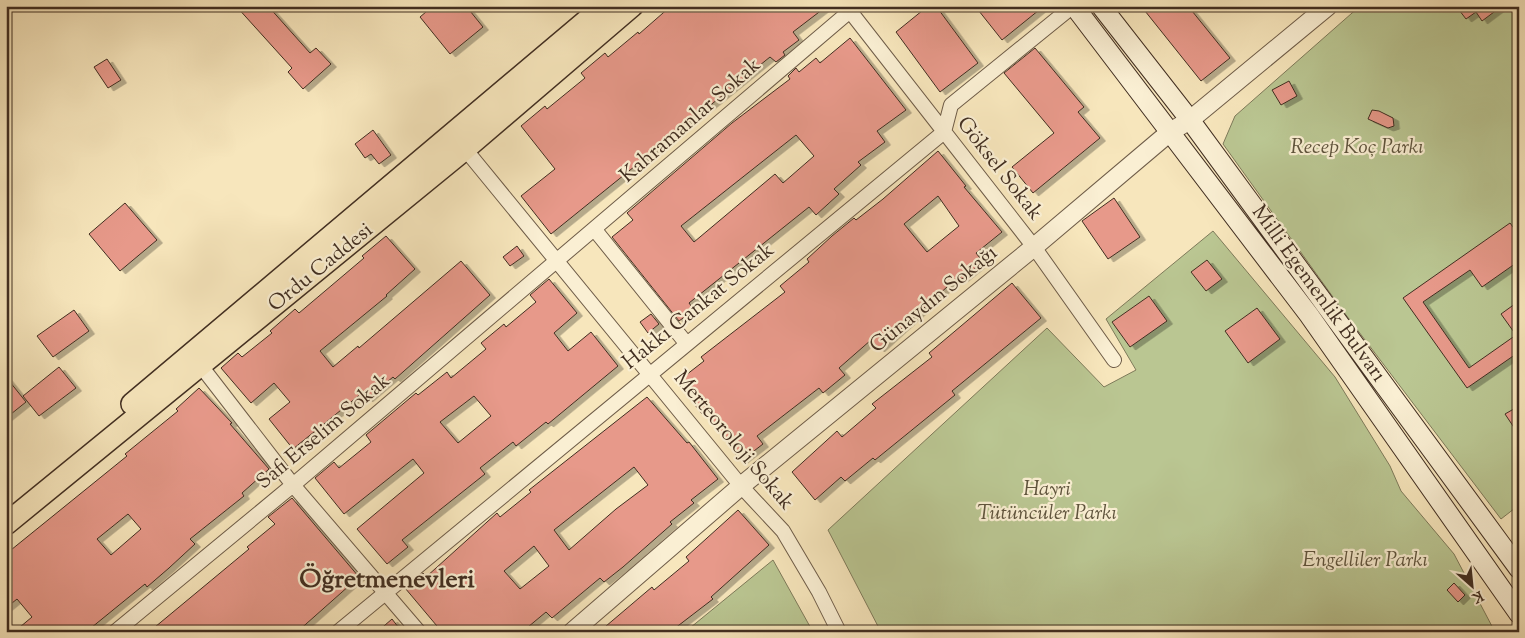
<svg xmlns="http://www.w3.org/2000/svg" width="1525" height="638" viewBox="0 0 1525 638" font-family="'Sorts Mill Goudy',serif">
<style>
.green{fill:#bac692;stroke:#7e7a5a}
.building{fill:#e7998a;stroke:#412e21;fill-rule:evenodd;filter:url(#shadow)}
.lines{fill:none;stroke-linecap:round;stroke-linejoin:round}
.minor-casing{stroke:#6e5c48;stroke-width:16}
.tertiary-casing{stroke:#6e5c48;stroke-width:20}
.secondary-casing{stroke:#412e21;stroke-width:21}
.primary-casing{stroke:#412e21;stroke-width:24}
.minor{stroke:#faefd3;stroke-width:14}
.tertiary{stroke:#faefd3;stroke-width:18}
.secondary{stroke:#faefd3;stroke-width:19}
.primary{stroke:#f7e6bc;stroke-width:21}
.labels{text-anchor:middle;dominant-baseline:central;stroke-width:4.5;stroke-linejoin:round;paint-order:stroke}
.street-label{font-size:21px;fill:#412e21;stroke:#faefd3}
.park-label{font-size:21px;font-style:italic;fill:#5f543d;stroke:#faefd3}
.district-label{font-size:26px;font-weight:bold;fill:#412e21;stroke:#faefd3}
</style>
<defs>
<filter id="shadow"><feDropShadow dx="5.5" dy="3" stdDeviation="0" flood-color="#0004"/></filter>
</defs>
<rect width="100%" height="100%" fill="#f7e6bc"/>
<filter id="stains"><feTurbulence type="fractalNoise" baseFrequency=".004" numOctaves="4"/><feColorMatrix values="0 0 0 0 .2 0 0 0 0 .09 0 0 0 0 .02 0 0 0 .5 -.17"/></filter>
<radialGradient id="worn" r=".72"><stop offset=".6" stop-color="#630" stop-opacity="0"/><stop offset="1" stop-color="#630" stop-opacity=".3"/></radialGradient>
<path class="green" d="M1360,6H1519V505L1501,519L1343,311L1223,144L1235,116Z
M1213,231L1335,377L1390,466L1401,491L1454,554L1495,632H881L828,530L1047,328L1104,387L1136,370L1106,319Z
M773,560L813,632H685Z"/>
<path class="building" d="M236,6H268L310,53L316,48L331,64L303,89L288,72L292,68Z
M433,6H466L483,27L450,54L420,17Z
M671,6H827L793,32L799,40L783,52L785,55L776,62L770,57L551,234L521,196L555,169L521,126L545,106L547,109L585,78L581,73L605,53L608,57L638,32L639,34Z
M928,6H936L978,63L940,92L896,32Z
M975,6H1044L1002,40Z
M1141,6H1188L1230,58L1201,81Z
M1456,6H1502L1482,21L1476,12L1466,19Z
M850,38L906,110L877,131L885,142L858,162L861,165L834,189L839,194L816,215L809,207L689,303L694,310L679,321L612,237L633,220L627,213L732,123L790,79L788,76L796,68L799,72L816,58L820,63ZM796,135L814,156L783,183L775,174L694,242L681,226Z
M1035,48L1084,107L1078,112L1100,138L1033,193L1012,167L1054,133L1004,73Z
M107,59L121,80L108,88L94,67Z
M1289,81L1297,96L1281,105L1272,90Z
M1372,110L1379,111L1393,118L1394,126L1388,128L1368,119Z
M373,130L391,155L379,164L371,154L365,158L355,144Z
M938,151L966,186L964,187L1002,232L976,253L983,262L962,279L959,276L879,349L871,340L839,368L845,375L823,393L819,388L757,436L763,444L741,461L704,412L702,414L677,382L704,361L701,357L785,292L780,286L809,262L807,259L832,236L854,218L856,220L883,199ZM938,196L959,226L927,252L904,224Z
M1114,198L1140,237L1108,259L1082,221Z
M125,203L157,240L120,271L89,234Z
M1510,223L1519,235V261L1482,287L1470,270L1423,302L1469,368L1516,335L1501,314L1519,301V352L1467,388L1403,298Z
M386,236L415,269L386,295L387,296L320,351L333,367L358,346L359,348L461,261L490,295L395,379L393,377L367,399L362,393L293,449L269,419L290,402L274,383L251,403L221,368L238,353L242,357L272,333L270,331L295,309L299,313L364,258L362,256Z
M517,246L524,256L510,266L503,257Z
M1207,260L1222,279L1206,291L1191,272Z
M549,279L577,313L554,333L568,351L591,332L618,366L548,424L546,422L516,446L513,442L480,468L485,474L402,540L408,547L387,564L357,529L424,473L413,459L344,514L315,478L334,462L339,468L371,442L366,435L416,393L418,395L447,372L451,378L486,349L481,343L504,324L506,327L536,302L530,295ZM474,396L491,416L458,443L440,422Z
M1012,283L1041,318L952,391L955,395L875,460L873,458L845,481L841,477L815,500L792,472L837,431L842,437L876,408L872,404L932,357L929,353Z
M1149,296L1167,321L1130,347L1112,322Z
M1257,308L1280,339L1248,363L1225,331Z
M74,310L89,331L53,357L37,336Z
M651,314L659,324L648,333L640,322Z
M59,367L76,388L39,416L23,396Z
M6,377L26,402L6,418Z
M199,388L232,423L230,424L269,469L242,493L244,496L190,539L195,544L169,568L147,587L145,584L86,632H14L32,617L17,599L6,608V554L127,456L125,454L178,411L176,409ZM128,514L141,529L111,555L97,539Z
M647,397L687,443L689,442L718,479L691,500L694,503L670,522L672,524L623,567L604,582L600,578L552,618L546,612L522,632H442L405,588L423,573L426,577L497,513L500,517L531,492L529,490ZM634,467L648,485L616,509L569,550L554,530ZM534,546L549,566L520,589L504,571Z
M1519,406V435L1505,414Z
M292,498L359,577L297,632H149L249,549L247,547L275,524L268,517Z
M738,510L769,545L711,597L713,599L670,632H599L652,587L654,590L689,561L686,557Z
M1454,583L1465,595L1458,602L1447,590Z
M392,619L402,632H377Z"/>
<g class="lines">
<defs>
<path id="minor" d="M846,6L1034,247L1114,360
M465,149L741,486L783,531L819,592L839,632
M595,230L686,343
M201,366L293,485L419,632
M115,632L293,485L850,11
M338,632L944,132L951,105L1073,6"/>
<path id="tertiary" d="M572,632L741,486L1034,247L1170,132L1190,120L1328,6"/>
<path id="secondary" d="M1074,6L1309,315L1519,614
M1101,6L1190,120L1519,569"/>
<path id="primary" d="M132,404L604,6
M6,524L465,149L632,6"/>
</defs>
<use href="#minor" class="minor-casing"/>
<use href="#tertiary" class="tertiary-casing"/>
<use href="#secondary" class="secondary-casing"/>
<use href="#primary" class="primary-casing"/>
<use href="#minor" class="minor"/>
<use href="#tertiary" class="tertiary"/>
<use href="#secondary" class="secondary"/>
<use href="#primary" class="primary"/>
</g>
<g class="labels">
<g class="street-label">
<text transform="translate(691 121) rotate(-41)">Kahramanlar Sokak</text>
<text transform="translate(999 169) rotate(52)">Göksel Sokak</text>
<text transform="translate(321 268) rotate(-39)">Ordu Caddesi</text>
<text transform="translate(1318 294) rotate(54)">Milli Egemenlik Bulvarı</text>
<text transform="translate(934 300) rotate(-39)">Günaydın Sokağı</text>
<text transform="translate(699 307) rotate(-39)">Hakkı Cankat Sokak</text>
<text transform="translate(324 432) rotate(-40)">Safi Erselim Sokak</text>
<text transform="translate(733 441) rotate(50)">Merteoroloji Sokak</text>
</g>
<g class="park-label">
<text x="1357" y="148">Recep Koç Parkı</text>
<text x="1047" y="490">Hayri<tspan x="1047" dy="24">Tütüncüler Parkı</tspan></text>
<text x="1365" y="561">Engelliler Parkı</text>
</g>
<g class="district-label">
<text x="387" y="580">Öğretmenevleri</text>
</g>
</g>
<rect width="1525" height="638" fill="none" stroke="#f7e6bc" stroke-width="25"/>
<rect x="8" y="8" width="1510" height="623" fill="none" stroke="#412e21" stroke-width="2.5"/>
<rect x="12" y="12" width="1500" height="613" fill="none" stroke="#412e21"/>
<g transform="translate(1472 586) rotate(153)" stroke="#faefd3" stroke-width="4" paint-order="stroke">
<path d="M0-4L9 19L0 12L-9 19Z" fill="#412e21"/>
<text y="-8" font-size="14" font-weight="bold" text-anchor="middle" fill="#412e21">K</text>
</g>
<rect width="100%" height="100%" filter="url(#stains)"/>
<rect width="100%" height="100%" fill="url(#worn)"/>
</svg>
